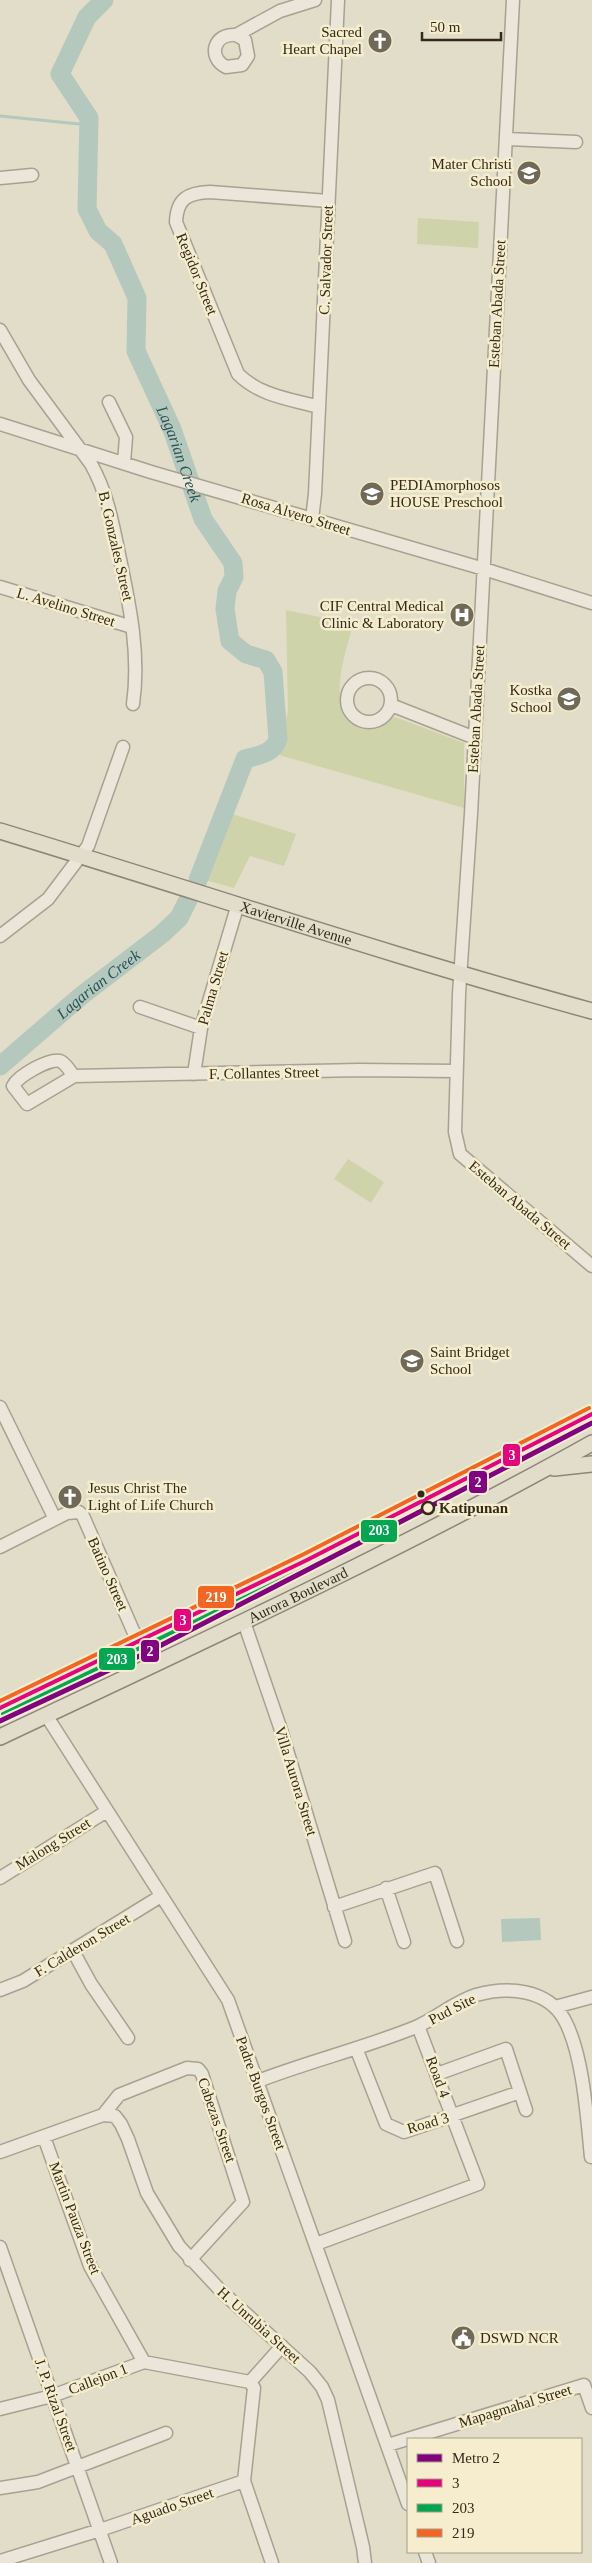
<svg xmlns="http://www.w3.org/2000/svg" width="592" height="2563" viewBox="0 0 592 2563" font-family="Georgia,serif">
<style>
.green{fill:#ced3aa}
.water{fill:#b4c8be}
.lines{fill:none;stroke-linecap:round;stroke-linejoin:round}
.stream{stroke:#b4c8be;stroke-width:3}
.river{stroke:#b4c8be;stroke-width:19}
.minor-casing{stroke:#a7a192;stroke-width:15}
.major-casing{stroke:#8c8679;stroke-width:18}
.minor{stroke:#eae6da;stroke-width:12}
.major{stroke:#e2ddcb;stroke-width:15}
.bus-1-casing{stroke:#f5edcd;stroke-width:8}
.bus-2-casing{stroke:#f5edcd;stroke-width:8}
.bus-3-casing{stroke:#f5edcd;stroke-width:8}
.bus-1{stroke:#e5007d;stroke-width:4}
.bus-2{stroke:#00a651;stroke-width:4}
.bus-3{stroke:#f26522;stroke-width:4}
.metro-1-casing{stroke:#f5edcd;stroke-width:9}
.metro-1{stroke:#800080;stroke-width:5}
.bus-dot{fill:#342a1b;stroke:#f5edcd;stroke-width:2}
.stop-dot{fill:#f5edcd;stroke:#342a1b;stroke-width:2.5}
.labels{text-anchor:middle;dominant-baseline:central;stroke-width:5;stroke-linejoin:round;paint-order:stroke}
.poi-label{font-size:15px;fill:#342a1b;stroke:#f5edcd;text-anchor:end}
.street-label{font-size:15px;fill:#342a1b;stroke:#f5edcd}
.stop-label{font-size:15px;font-weight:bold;fill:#342a1b;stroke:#f5edcd;text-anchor:start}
.water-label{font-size:16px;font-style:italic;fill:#2a5354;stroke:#f5edcd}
.line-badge{stroke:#f5edcd;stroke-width:2}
.badge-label{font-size:14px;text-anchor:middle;font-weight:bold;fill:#fff}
</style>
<rect width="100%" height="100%" fill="#e2ddc8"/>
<path class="green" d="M418,218L479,222L478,248L417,244Z
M286,610L353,624C347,650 325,706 355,722C370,730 380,725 395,717L464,743V808L279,755L288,711Z
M226,812L296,834L284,866L250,856L234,888L202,879Z
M348,1159L384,1182L371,1203L334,1179Z"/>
<path class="water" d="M540,1918L541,1940L502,1942L501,1919Z"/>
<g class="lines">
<path class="stream" d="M0,116L89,125"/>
<g class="river">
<path id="s1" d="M104,0L87,17L60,74L89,118L87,209L98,231L113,244L137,298L136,351L172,429L203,519L233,563L234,577L227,591L225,609L230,641L246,654L266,660L273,672L278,739C273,754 259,755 245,759L198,880"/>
<path id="s2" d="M0,1066L81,996L162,934L179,918L189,898"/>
</g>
<defs>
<path id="minor" d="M513,0L471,814L459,994L455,1132L460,1154L592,1266
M236,35L245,40L248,56L242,65L226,67C207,57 214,33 236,35L280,11L315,0
M506,139L576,142
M0,178L32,175
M0,330L29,380L91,464C108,494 113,526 120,559C130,607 140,655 133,704
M109,402L126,437L124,463
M319,407C290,399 260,396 238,374L176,222C177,198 188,193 210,192L328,201
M0,424L151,472L484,569L592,603
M312,519L315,494L338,0
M0,587L132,627
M347 700a22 22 0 1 1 44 0a22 22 0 1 1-44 0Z
M391,705L475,738
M0,936L48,899L88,846L123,747
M140,1007L201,1028
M194,1074L201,1028L238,904
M74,1076L27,1104L13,1086C18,1076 49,1058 60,1061C66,1063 70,1072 74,1076L359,1070L455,1071
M0,1407L55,1519
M0,1547L67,1513L79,1512L83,1516L138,1642
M244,1622L280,1727L345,1941
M46,1715L228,2000L408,2504
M0,1878L107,1811
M386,1888L404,1942
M334,1907L435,1873L457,1941
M73,1951L91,1984L128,2038
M0,1990L23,1981L161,1896
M555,2007L592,1997
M356,2048L386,2124L404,2132L520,2092
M437,2074L506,2049L526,2110
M258,2081C310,2061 364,2048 416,2027C437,2018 454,2002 476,1995C507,1986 547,1989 564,2019C583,2053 587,2117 591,2157
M103,2115L119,2095L187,2068L198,2069L202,2074L243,2202L190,2260
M44,2137L90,2266L144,2362
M0,2152L103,2115L115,2116L121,2124L128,2139L147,2193L179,2246L222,2292L310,2372L322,2387L328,2400L363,2547L365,2563
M316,2244L478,2184L418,2026
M0,2247L111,2563
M144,2362L250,2382
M250,2382L254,2388L244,2481L272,2563
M250,2382L282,2346
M0,2409L52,2396L144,2362
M388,2445L584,2385L592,2408
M0,2488L38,2482L166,2433
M425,2552L429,2563
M0,2561L100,2530L244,2481"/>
<g id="major">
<path id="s3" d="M0,831C198,891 393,957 592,1011"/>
<path d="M554,1468L592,1464"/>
<path d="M0,1708L307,1560L592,1414"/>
<path id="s4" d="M0,1737C199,1643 399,1551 592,1443"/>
</g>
</defs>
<use href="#minor" class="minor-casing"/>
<use href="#major" class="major-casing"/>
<use href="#minor" class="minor"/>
<use href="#major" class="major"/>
<defs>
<path id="bus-1" d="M0,1708L307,1560L592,1414"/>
<path id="bus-2" d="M3,1714L310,1566L592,1421"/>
<path id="bus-3" d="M0,1701L304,1554L589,1408"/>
</defs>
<use href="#bus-1" class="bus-1-casing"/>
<use href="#bus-2" class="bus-2-casing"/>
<use href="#bus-3" class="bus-3-casing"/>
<use href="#bus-1" class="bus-1"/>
<use href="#bus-2" class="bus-2"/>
<use href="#bus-3" class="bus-3"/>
<defs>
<path id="metro-1" d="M0,1721L148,1652L592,1423"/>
</defs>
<use href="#metro-1" class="metro-1-casing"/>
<use href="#metro-1" class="metro-1"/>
</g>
<defs>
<symbol id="church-disc" viewBox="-11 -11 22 22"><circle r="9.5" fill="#716958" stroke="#f5edcd"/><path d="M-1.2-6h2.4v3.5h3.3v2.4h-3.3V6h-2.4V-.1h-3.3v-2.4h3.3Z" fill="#fff"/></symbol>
<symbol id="school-disc" viewBox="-11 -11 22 22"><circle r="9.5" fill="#716958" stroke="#f5edcd"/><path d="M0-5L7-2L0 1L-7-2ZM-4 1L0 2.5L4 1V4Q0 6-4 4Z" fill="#fff"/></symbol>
<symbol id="hospital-disc" viewBox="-11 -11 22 22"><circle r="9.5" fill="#716958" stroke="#f5edcd"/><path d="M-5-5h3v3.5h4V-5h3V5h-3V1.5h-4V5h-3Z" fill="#fff"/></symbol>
<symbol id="civic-disc" viewBox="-11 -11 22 22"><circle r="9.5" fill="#716958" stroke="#f5edcd"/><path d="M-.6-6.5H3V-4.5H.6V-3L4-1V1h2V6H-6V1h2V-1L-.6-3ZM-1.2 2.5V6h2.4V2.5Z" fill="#fff"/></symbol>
</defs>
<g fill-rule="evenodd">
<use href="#church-disc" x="366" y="27" width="28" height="28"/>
<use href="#school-disc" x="515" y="159" width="28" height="28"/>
<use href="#school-disc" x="358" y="480" width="28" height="28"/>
<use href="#hospital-disc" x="448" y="601" width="28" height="28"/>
<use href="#school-disc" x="555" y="685" width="28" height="28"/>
<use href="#school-disc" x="398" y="1347" width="28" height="28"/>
<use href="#church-disc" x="56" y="1483" width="28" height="28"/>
<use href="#civic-disc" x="449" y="2324" width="28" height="28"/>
</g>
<circle class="bus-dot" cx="421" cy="1494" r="4.5"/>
<circle class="stop-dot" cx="428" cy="1508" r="6"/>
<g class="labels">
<g class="poi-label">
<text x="362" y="32">Sacred<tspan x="362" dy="17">Heart Chapel</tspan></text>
<text x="512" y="164">Mater Christi<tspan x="512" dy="17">School</tspan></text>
<text x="390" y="485" text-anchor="start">PEDIAmorphosos<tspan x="390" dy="17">HOUSE Preschool</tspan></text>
<text x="444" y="606">CIF Central Medical<tspan x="444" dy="17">Clinic &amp; Laboratory</tspan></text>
<text x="552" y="690">Kostka<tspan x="552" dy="17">School</tspan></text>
<text x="430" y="1352" text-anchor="start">Saint Bridget<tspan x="430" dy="17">School</tspan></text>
<text x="88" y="1488" text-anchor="start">Jesus Christ The<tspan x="88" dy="17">Light of Life Church</tspan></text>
<text x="480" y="2338" text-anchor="start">DSWD NCR</text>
</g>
<g class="street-label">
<text transform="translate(326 260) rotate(-88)">C. Salvador Street</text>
<text transform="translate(197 274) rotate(68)">Regidor Street</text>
<text transform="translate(497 304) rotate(-87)">Esteban Abada Street</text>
<text transform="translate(296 514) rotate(17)">Rosa Alvero Street</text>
<text transform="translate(116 546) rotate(77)">B. Gonzales Street</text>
<text transform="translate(66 607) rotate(17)">L. Avelino Street</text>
<text transform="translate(476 709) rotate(-87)">Esteban Abada Street</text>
<text stroke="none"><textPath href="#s3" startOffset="310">Xavierville Avenue</textPath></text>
<text transform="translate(213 988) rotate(-74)">Palma Street</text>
<text transform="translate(264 1073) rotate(-1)">F. Collantes Street</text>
<text transform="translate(520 1205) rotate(40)">Esteban Abada Street</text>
<text transform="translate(108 1574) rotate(66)">Batino Street</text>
<text stroke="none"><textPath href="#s4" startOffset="330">Aurora Boulevard</textPath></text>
<text transform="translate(296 1781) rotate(73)">Villa Aurora Street</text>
<text transform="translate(53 1844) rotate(-32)">Malong Street</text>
<text transform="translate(82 1945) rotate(-31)">F. Calderon Street</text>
<text transform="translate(452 2009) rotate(-27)">Pud Site</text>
<text transform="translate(438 2077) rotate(69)">Road 4</text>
<text transform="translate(261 2093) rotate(70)">Padre Burgos Street</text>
<text transform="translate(217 2120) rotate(71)">Cabezas Street</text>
<text transform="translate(428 2123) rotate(-16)">Road 3</text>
<text transform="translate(75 2218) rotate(69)">Martin Pauza Street</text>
<text transform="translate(259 2325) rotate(42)">H. Unrubia Street</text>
<text transform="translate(98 2379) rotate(-21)">Callejon 1</text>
<text transform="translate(56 2405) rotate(70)">J. P. Rizal Street</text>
<text transform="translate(515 2406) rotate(-17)">Mapagmahal Street</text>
<text transform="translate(172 2506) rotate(-19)">Aguado Street</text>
</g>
<g class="stop-label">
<text x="439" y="1508">Katipunan</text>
</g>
<g class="water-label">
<text stroke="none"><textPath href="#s1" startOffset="499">Lagarian Creek</textPath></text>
<text stroke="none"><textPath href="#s2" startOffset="128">Lagarian Creek</textPath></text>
</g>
</g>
<g class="line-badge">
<rect x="502" y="1443" width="19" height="24" rx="5" fill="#e5007d"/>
<rect x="468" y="1470" width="20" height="24" rx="5" fill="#800080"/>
<rect x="360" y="1519" width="38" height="24" rx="5" fill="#00a651"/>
<rect x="197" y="1585" width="38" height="24" rx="5" fill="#f26522"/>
<rect x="173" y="1608" width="19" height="24" rx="5" fill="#e5007d"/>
<rect x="140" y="1639" width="20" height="24" rx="5" fill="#800080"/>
<rect x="98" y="1647" width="38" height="24" rx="5" fill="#00a651"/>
</g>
<g class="badge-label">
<text x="512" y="1460">3</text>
<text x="478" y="1487">2</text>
<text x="379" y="1535">203</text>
<text x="216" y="1602">219</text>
<text x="183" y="1625">3</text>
<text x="150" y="1656">2</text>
<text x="117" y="1664">203</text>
</g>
<rect x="407" y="2438" width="175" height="115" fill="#f5edcd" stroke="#a89f86"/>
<rect x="417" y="2454" width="25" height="8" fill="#800080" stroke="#a89f86"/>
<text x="452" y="2463" font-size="15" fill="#342a1b">Metro 2</text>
<rect x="417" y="2479" width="25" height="8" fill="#e5007d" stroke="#a89f86"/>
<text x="452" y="2488" font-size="15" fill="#342a1b">3</text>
<rect x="417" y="2504" width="25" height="8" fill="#00a651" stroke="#a89f86"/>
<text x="452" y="2513" font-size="15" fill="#342a1b">203</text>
<rect x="417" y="2529" width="25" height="8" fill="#f26522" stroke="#a89f86"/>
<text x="452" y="2538" font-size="15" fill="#342a1b">219</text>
<path d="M422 32v8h79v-8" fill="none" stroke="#342a1b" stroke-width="2.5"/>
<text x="430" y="32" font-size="15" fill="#342a1b" stroke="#f5edcd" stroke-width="4" paint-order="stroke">50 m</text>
</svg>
